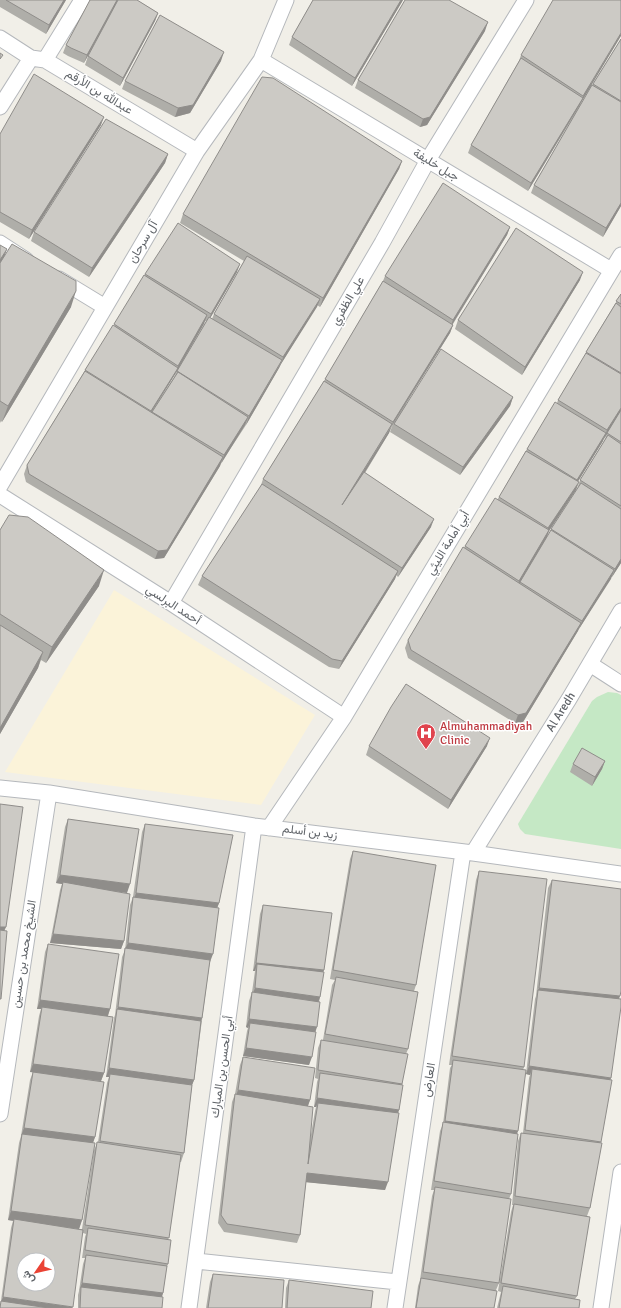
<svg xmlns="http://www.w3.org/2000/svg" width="621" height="1308" viewBox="0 0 621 1308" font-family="Signika,Vazirmatn,sans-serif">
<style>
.green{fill:#c5e8c5}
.sand{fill:#fbf3d9}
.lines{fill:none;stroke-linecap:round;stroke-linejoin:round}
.street-casing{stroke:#b5b8bc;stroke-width:17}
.street{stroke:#fff;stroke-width:15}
.wall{fill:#afaea9;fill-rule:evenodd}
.shaded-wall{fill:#8f8d8a}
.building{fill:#cccac5;stroke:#8f8d8a;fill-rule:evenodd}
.labels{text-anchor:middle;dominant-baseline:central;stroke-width:3;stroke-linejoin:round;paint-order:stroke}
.street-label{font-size:12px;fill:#5f6368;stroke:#fff}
.health-label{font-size:12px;fill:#be3a42;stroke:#fff;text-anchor:start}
</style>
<rect width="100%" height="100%" fill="#f1efe8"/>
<path class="green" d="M608,692L617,693L621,695V849L525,834L520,829L518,824L592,701L597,697Z"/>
<path class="sand" d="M114,590L315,715L261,805L5,772Z"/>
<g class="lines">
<defs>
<path id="street" d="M0,38L31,58L45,60L197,151
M45,60L82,0
M261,60L611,270
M0,107L31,58
M0,243L26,260
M59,279L105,307
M0,486L197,151L261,60L286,0
M0,495L171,603L344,717
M171,603L382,243L428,160L526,0
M590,664L621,684
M0,788L49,793L254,826L473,853L621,874
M269,828L344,717L621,255
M473,853L569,699L621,611
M0,1114L49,793
M196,1261L398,1282
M189,1308L254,826
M395,1308L463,852
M601,1308L621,1172"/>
</defs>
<use href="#street" class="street-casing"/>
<use href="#street" class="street"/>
</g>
<path class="wall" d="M0,0H66L46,34L0,7Z
M90,0H137L158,13L155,21L120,86L85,65L88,56L102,29L84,63L68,56L63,53L66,45Z
M313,0H403L352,86L289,45L292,37Z
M485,31L427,125L420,127L355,88L358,80Z
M621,39V206L603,237L531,193L534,185L575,114L528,191L468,153L471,145L519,61L521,55L592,85ZM592,85L580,105L581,102Z
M221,61L190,113L175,117L122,89L125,81Z
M101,125L29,239L0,222V134Z
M168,154L165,163L89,277L31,241L34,232Z
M402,161L399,169L320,307L317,305L281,364L279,368L246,425L221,463L220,466L164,558L155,559L26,482L24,474L27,465L84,372L85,370L114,326L145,274L237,272L210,318L212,319L214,314L244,261L180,223L183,214ZM205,321H206L177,371L174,377L158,402L174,376L177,371Z
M510,227L507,235L453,324V325L450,333L406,404L513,397L510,406L460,475L390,432L393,424L389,433L365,473L431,527L398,577L396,575L395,579L339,669L329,667L198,585L202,576L260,488L263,479L324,381L383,281L385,276Z
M0,245L5,255L71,307L2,422L1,421L0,423Z
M580,280L522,375L455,329L458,320Z
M621,294V563L612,577H611L579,629L523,722L515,723L408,658L405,648L408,640L465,546L497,500L499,497L527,449L557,403L558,400L585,355L586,352ZM607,434L604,441L580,480L577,489L551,529L546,539L549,531L576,490L578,481L603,441L604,438V439Z
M0,530L99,586L46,663L41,660L38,668L0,734Z
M369,746H487L448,809L366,755Z
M605,761L602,769L592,786L570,772L573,764Z
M68,819L127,893L118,891L124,941L121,949L50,943L60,890L62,884L56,883L65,827Z
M145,824L219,903L217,908L194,1080L192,1085L184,1153L181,1162H180L168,1239V1264L166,1270L163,1293L162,1297V1308H78V1295L79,1291L83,1264L85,1258H82L85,1237L86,1234L83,1233L0,1308L11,1228L13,1221L8,1220L19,1143L21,1136L30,1080L33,1072H30L39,1016L41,1009H37L45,952L48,944L110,1009L108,1016L104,1073L101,1081L95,1137L93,1142L82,1220L79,1229H82L94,1150L98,1142L107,1083L109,1077H106L114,1018L115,1015L122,957L125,950L130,905L133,897L142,832Z
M353,851L416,985L414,991L408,1049L406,1054L398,1113L385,1190L306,1182L300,1235L297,1243L224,1232L218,1223L232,1102L235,1094L240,1065L243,1057L310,1100L308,1106L310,1140L315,1111L316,1107H314L317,1082L318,1079L315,1078L318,1048L321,1040H323L332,985L335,980L330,979L350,859Z
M479,871L524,1067L523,1070L511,1194L509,1199L499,1283L496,1290L494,1308H415L418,1286L420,1280L432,1196L434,1190H431L440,1131L443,1124L450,1068L452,1065H449L476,880Z
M552,880L619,999L610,1079L590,1208L587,1216L577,1296L575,1299L579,1308H497L501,1292L498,1291L511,1212L513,1205H512L518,1141L521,1133H523L529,1078L530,1075L526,1074L535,999L536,996L548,888Z
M263,905L323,972L320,997L319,1002L315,1032L309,1065L243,1056L247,1031L248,1028L246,1027L249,1001L252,992L255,971H253L260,914Z
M213,1274L282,1308H206L210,1282Z
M289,1280L371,1308H285L286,1288Z"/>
<path class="shaded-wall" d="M64,0H66L46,34L49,25Z
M117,0H118L84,63L87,55Z
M401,0H403L352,86L355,78Z
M158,13L155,21L120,86L123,78Z
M488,22L485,31L427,125L420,127L423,119Z
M621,33V36L528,191L531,183Z
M224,52L221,61L190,113L175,117L178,108Z
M104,117L101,125L29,239L32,230Z
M168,154L165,163L89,277L92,268Z
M402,161L399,169L320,307L323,298Z
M621,203V206L603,237L606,228Z
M510,227L507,235L450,328L453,320Z
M7,249L4,258L0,264V260Z
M240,264L237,272L208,322L211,314Z
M583,272L580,280L522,375L525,367Z
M76,291L71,307L2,422L8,406Z
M320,299L317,307L281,364L279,368L246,425L249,416L282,361L283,357Z
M207,315L204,324L177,371L174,376L147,419L151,411L176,371L178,366Z
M453,325L450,333L391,427L389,433L339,514L342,505L391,427L393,422Z
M513,397L510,406L460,475L463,467Z
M621,408V411L604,439L607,430Z
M248,417L245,425L221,464L224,455Z
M606,433L603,441L574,488L577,480Z
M223,457L220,466L164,558L155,559L158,551Z
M579,482L576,490L549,531L546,539L516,589L519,581L545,536L548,528Z
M434,519L431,527L398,577L402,568Z
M621,559V563L612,577L615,569Z
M104,570L99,586L46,663L52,647Z
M614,570L611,579L579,629L582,621Z
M398,571L395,579L339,669L342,661Z
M581,623L578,631L523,722L515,723L518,715Z
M43,652L38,668L0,734V728Z
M490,738L487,746L448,809L451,800Z
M605,761L602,769L592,786L595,777Z
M60,875L130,884L127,893L62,884L63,882L62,884L56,883Z
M136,893L219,903L216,911L133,902Z
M0,927H6L2,936H0Z
M53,934L124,941L121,949L50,943Z
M128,943L213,954L210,962L125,949Z
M256,963L324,970L321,978L257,964L255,971H253Z
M255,988L320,997L317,1006L252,996Z
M539,988L620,996L617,1004L538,990L536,996Z
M40,1000L110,1009L107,1018L42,1007L41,1009H37Z
M118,1007L202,1018L199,1027L117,1010Z
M249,1019L317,1027L314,1036L250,1023L248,1028L246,1027Z
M246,1048L312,1057L309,1065L243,1056Z
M33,1064L104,1073L101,1081L30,1072Z
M529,1066L611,1078L608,1086L532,1069L530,1075L526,1074Z
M109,1068L194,1080L191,1088L110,1074L109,1077H106Z
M238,1090L310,1100L307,1108L235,1099Z
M317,1098L399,1110L396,1119L318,1103L316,1107H314Z
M445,1121L518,1131L515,1140L442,1129Z
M24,1128L95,1137L92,1146L22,1134L21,1136Z
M307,1173L388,1182L385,1190L304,1182Z
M11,1211L82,1220L79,1229L8,1220Z
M82,1283L163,1293L160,1302L81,1287L79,1291Z
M3,1297L73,1307L72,1308H21L1,1302Z"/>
<path class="building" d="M6,0H64L49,25Z
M90,0H117L87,55L71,48L66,45Z
M118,0H137L158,13L123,78L88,56Z
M313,0H401L355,78L292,37Z
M405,0H449L488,22L430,117L423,119L358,80Z
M553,0H621V33L583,96L521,55Z
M160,15L224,52L193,105L178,108L125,81Z
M621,39V101L593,84Z
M0,53L3,55L0,59Z
M521,58L583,98L531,183L471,145Z
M34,74L104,117L32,230L0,212V134Z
M262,77L273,78L402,161L323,298L183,214Z
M592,85L621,102V203L606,228L534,185Z
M106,119L168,154L92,268L34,232Z
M443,183L510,227L453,320L385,276Z
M178,223L240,264L211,314L145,274Z
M516,228L583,272L525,367L458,320Z
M12,244L76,281V291L8,406L0,401V263Z
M0,245L7,249L0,260Z
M247,256L320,299L283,357L214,314Z
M144,275L207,315L178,366L114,324Z
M383,281L453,325L393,422L325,379Z
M621,294V304L616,301Z
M616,303L621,307V373L586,352Z
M209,317L282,360L249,416L177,371Z
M113,325L178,368L151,411L85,370Z
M441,349L513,397L463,467L394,424Z
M586,353L621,374V408L607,430L558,400Z
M85,371L223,457L167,550L158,551L29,474L27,465Z
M178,372L248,417L224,455L152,412Z
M324,381L392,424L342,505L364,472L434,519L402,568L331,522L263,479Z
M555,402L606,433L577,480L527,449Z
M621,410V442L607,433Z
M608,435L621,444V506L580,480Z
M526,451L579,482L548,528L499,497Z
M581,483L621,509V559L615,569L551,529Z
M262,484L398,571L342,661L332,659L202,576Z
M495,498L549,530L519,581L465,546Z
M9,515L28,517L104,570L52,647L0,614V530Z
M551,530L614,570L582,621L520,582Z
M463,547L581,623L526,713L518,715L411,650L408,640Z
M0,625L43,652L0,728Z
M406,684L490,738L451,800L369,746L391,707Z
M582,748L605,761L595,777L573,764Z
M0,804L23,807L6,927H0Z
M68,819L139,829L130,884L60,875Z
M145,824L233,835L219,903L136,893Z
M353,851L436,865L416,985L333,970Z
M479,871L547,879L524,1067L452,1056Z
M552,880L621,889V991L620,996L539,988Z
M63,882L130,894L124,941L53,934Z
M133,897L219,908L213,954L128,943Z
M263,905L332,913L324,970L256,963Z
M0,930L7,931L1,999H0Z
M48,944L119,954L110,1009L40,1000Z
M125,948L210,960L202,1018L118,1007Z
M257,964L324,972L320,997L255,988Z
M336,977L418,992L408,1049L325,1034Z
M538,990L621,999V1007L611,1078L529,1066Z
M252,992L320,1002L317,1027L249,1019Z
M42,1007L113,1017L104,1073L33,1064Z
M117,1009L201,1021L194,1080L109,1068Z
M250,1023L316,1032L312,1057L246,1048Z
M321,1040L408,1054L402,1084L318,1070Z
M243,1057L315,1068L310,1100L238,1090Z
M453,1060L526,1070L518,1131L445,1121Z
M532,1069L612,1080L601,1142L525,1130Z
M33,1072L104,1082L95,1137L24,1128Z
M320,1073L403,1085L399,1110L317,1098Z
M110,1074L192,1085L184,1153L100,1141Z
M235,1094L313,1107L308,1164L318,1103L399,1113L388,1182L307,1173L300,1235L227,1224L221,1215Z
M443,1122L518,1134L511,1194L434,1181Z
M521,1133L602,1143L590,1208L515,1196Z
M22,1134L95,1143L82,1220L11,1211Z
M97,1142L181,1155L169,1238L85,1225Z
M435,1187L511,1199L499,1283L423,1272Z
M514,1204L590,1217L577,1296L501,1283Z
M14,1219L83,1230L73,1307L3,1297ZM24,1260H48V1284H24Z
M88,1228L171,1240L168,1264L85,1250Z
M86,1255L167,1266L163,1293L82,1283Z
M213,1274L284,1280L282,1308H208Z
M421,1278L497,1291L494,1308H416Z
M289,1280L373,1291L371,1308H287Z
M503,1286L580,1300L579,1308H499Z
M81,1287L163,1297L162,1308H80Z
M1,1301L49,1308H0Z"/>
<defs>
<symbol id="hospital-pin" viewBox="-11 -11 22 30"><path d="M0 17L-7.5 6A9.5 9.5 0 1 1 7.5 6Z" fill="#e0444e" stroke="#fff"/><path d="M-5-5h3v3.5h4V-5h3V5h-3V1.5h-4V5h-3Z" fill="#fff"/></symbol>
</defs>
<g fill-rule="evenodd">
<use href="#hospital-pin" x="415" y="722" width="22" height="30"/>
</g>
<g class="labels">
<g class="street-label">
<text transform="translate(99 92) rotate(31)">عبدالله بن الأرقم</text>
<text transform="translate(436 165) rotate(31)">جبل خليفة</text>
<text transform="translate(143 242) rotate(-60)">آل سرحان</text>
<text transform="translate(348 301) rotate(-60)">علي الظفري</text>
<text transform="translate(448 543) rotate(-59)">أبي أمامة الليثي</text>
<text transform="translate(173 605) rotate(33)">أحمد البرلسي</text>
<text transform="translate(561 712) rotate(-58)">Al Aredh</text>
<text transform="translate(310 832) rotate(7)">زيد بن أسلم</text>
<text transform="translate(24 954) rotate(-81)">الشيخ محمد بن حسين</text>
<text transform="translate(222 1067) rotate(-82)">أبي الحسن بن المبارك</text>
<text transform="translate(429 1080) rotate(-81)">العارض</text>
</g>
<g class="health-label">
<text x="440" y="726">Almuhammadiyah<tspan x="440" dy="14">Clinic</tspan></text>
</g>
</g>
<g transform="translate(36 1272) rotate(236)"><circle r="19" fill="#ffffff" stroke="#bfc1c3"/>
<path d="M0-3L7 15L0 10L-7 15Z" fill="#ea4335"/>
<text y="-6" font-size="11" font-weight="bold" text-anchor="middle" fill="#5f6368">ش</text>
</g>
</svg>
